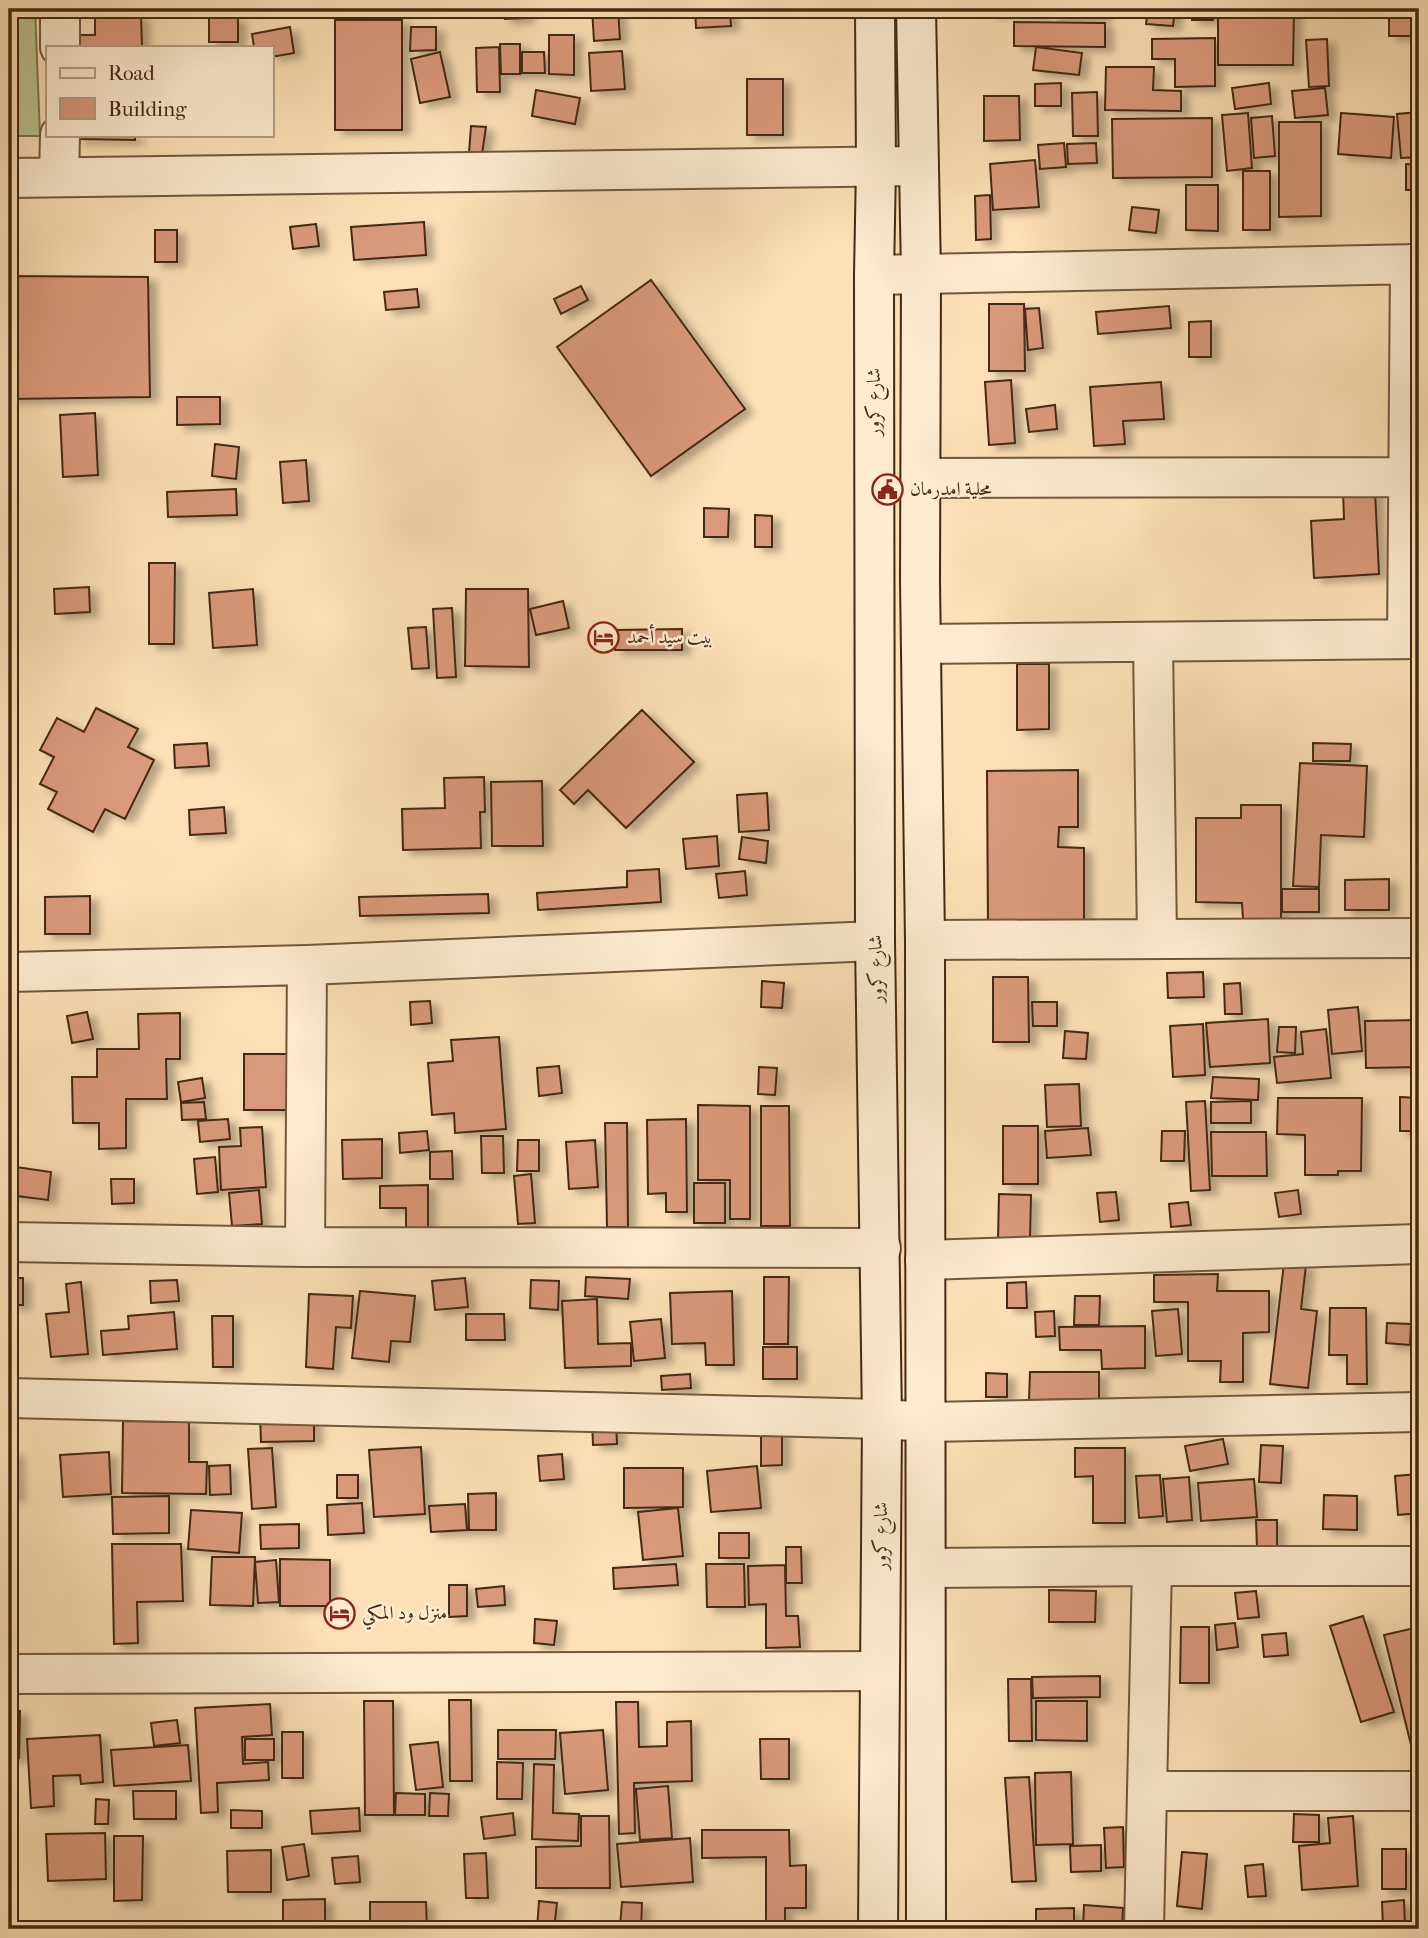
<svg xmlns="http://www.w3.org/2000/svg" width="1428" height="1938" viewBox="0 0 1428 1938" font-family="'IM FELL French Canon',Amiri,serif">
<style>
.green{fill:#bcc390;stroke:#807652;stroke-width:2}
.building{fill:#da997b;stroke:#432913;stroke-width:2;filter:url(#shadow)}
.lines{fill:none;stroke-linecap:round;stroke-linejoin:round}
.minor-casing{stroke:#72573c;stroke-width:42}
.secondary-casing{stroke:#432913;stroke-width:42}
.minor{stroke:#feebd0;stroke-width:38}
.secondary{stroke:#feebd0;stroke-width:38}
.labels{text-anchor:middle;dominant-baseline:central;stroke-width:5;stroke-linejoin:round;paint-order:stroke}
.street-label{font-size:19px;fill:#432913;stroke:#feebd0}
.poi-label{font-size:19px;fill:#432913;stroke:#feebd0;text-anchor:start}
</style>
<defs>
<filter id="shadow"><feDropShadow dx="8" dy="4.5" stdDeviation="3.5" flood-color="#0004"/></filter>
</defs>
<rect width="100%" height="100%" fill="#fde0b7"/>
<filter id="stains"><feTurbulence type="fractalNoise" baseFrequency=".00286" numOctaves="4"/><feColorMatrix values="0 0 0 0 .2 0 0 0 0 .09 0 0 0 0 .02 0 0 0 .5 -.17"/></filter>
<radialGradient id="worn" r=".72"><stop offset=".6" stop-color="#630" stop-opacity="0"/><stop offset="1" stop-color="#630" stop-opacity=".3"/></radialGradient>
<path class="green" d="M9,9H35L40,136H9Z"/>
<path class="building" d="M504,9H525L526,18L505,19Z
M592,9H618L620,39L594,41Z
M695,9H730L731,26L696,28Z
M990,9H1014V13H990Z
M1017,9H1043L1042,16L1016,13Z
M1050,9H1103V17L1050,18Z
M1148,9H1175L1173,26L1146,24Z
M1192,9H1213V20H1192Z
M1389,9H1419V36H1389Z
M1218,10H1294L1293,65H1218Z
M141,15L142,47H76V35H95V16Z
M209,18H238V42H209Z
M335,20H402V130H335Z
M1014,22L1105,23V47L1014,46Z
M290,27L294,53L271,57V47H254L252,34Z
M411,27H436V50L410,51Z
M549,35H574V75L549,74Z
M1215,38V86L1175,87V59H1152V39Z
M1327,39L1329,86L1309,87L1306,40Z
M500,44H520V74H501Z
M499,47L500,92H477L476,48Z
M1036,47L1082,53L1079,75L1033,70Z
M622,51L625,89L591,91L589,53Z
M440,52L450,97L420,103L411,59Z
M522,52H544L545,73H522Z
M1106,67H1154L1153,90L1181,91V111L1105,110Z
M747,79H783V135H747Z
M1061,83V106H1035V84Z
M1269,83L1271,104L1235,109L1232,88Z
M1325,88L1328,115L1295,118L1292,91Z
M536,90L580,98L575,124L532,116Z
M1097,92L1098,136H1073L1072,93Z
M984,96H1019L1020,140L984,141Z
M1419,112V157L1401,158L1397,114Z
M1248,113L1252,168L1227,171L1222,115Z
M1341,113L1394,117L1391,158L1338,154Z
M1272,116L1275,156L1254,158L1251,118Z
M1212,118V177L1113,178L1112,119Z
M1279,122H1321V216L1279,217Z
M471,126L486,127L482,154L469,153Z
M76,135H135V140L76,139Z
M1064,143L1066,167L1040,169L1038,145Z
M1096,143L1097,163L1068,164L1067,144Z
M1035,160L1039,207L993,210L990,164Z
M1406,164L1419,165V190H1406Z
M1243,171H1270V230H1243Z
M1186,185H1218V231L1186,230Z
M990,195L991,239L976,240L975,196Z
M1132,207L1159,210L1156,233L1129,230Z
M424,222L426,255L354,260L351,227Z
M316,224L319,246L293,249L290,227Z
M155,230H177V262H155Z
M9,276L148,277L150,397L9,399Z
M651,280L745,409L651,476L557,347Z
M581,286L588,300L561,314L554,299Z
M417,289L419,307L386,310L384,292Z
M989,304H1024L1025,371H989Z
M1169,306L1171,328L1098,334L1096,312Z
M1039,308L1043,348L1028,350L1025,309Z
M1211,321V357H1189V322Z
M1011,380L1015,443L989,445L985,382Z
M1161,382L1164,419L1123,421L1125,444L1094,446L1090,387Z
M177,397H220V424L177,425Z
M1055,405L1057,429L1029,432L1026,409Z
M95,413L98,475L63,477L60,415Z
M215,444L239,447L236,479L212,476Z
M306,460L309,501L283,503L280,462Z
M236,489L237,515L168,517L167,492Z
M1375,491L1379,574L1314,578L1311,521L1344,519L1343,492Z
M704,508L729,509L728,537H704Z
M755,515L772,516V547H755Z
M149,563H175L174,644H149Z
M89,587L90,612L55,614L54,589Z
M253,589L257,645L213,648L209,593Z
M466,589H528L529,667L465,666Z
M563,601L569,628L536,635L530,609Z
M452,608L456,677L437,678L433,609Z
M426,627L429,668L412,669L408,628Z
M682,629V650H615V630Z
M1017,664H1049V729L1017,730Z
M96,708L138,729L128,747L154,760L125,819L105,809L93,832L48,809L57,792L40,784L54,757L40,750L57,718L84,732Z
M642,710L694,762L626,828L588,790L574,804L560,790Z
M207,743L209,766L175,768L174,745Z
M1313,743L1351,744L1350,761H1313Z
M1300,763L1367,766L1364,837L1321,835L1319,887L1293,886Z
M1078,770V827H1059L1058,847L1084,848V926H988L987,771Z
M484,777L485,812H480L481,848L403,850L402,809L445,808L444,778Z
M542,781L543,846H492L491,782Z
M767,793L769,830L739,832L737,795Z
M1241,805H1281V919H1243L1242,903L1196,902V818H1241Z
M224,807L226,833L190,835L189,810Z
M717,836L719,866L686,869L683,839Z
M742,837L768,841L766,863L739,859Z
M659,869L661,902L538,910L537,893L627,887V871Z
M745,871L747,895L719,898L716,874Z
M1389,879V910H1345V880Z
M1282,889H1319V912H1282Z
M488,894L489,913L360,916L359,897Z
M90,896V934H45V897Z
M1203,972L1204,997L1168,998L1167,973Z
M993,977H1028L1029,1042H993Z
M762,981L784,983L782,1008L761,1007Z
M1240,983L1242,1014H1225L1224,984Z
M430,1001L432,1023L411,1025L410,1002Z
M1032,1002H1057V1026H1033Z
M1358,1007L1362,1051L1332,1054L1328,1010Z
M87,1012L93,1039L72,1043L67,1016Z
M180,1013V1059H166L167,1099H126V1148L99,1149V1123H73L72,1077H97V1049H139L138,1014Z
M1268,1019L1270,1063L1210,1067L1206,1023Z
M1419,1020V1067L1366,1068L1365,1021Z
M1203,1024L1205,1075L1173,1077L1170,1026Z
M1279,1027H1296L1295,1053L1277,1052Z
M1326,1029L1331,1078L1277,1083L1274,1057L1303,1054L1301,1032Z
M1065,1031L1088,1033L1086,1059L1063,1058Z
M499,1037L506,1129L455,1133L454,1113L432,1115L428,1063L453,1061L451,1040Z
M244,1054H289V1110H244Z
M559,1066L562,1093L539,1096L537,1068Z
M759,1067L777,1068L775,1095L758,1094Z
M1213,1077L1259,1079L1258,1100L1211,1098Z
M202,1078L205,1098L181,1102L178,1082Z
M1079,1084L1081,1126L1047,1127L1045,1085Z
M1400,1097L1419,1098V1131H1400Z
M1278,1098H1362L1361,1171H1338V1175H1305V1135L1277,1134Z
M1205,1101L1210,1190L1191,1191L1186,1102Z
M1251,1101V1123H1211V1102Z
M204,1102L206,1119L182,1120L181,1103Z
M698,1105L750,1106V1219H730V1180H698Z
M761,1106H789L790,1226H761Z
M228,1119L230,1139L200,1142L198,1121Z
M686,1119L687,1212H666V1193L648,1194L647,1120Z
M605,1123H627L628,1227H607Z
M1003,1126H1038V1184H1003Z
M262,1127L266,1187L221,1190L219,1147L241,1146L240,1128Z
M1088,1128L1091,1155L1047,1158L1045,1131Z
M427,1131L429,1150L400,1153L399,1133Z
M1162,1131H1185L1184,1161H1161Z
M1211,1132H1266L1267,1176H1212Z
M481,1136H503L504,1173H482Z
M382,1139V1178L343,1179L342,1140Z
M518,1140H539V1171H517Z
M595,1140L598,1187L569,1189L566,1142Z
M452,1151L453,1179H430V1152Z
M215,1157L218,1192L197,1194L194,1159Z
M9,1166L51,1172L48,1200L9,1195Z
M531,1174L535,1223L518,1224L514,1176Z
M111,1179H134V1203L112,1204Z
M694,1183H725V1223H694Z
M428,1185V1229H406V1208H380V1186Z
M259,1190L262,1224L232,1226L229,1193Z
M1298,1190L1301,1214L1279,1217L1275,1193Z
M1116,1192L1119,1220L1100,1222L1097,1193Z
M999,1194L1031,1195L1030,1239H998Z
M1188,1202L1191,1225L1171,1227L1169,1204Z
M1284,1263L1306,1265L1301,1309L1317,1311L1308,1388L1270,1384Z
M1218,1274L1217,1291H1269V1332L1243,1333V1382H1220L1221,1361H1188V1302H1154V1275Z
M586,1277L630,1279L628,1299L585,1296Z
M764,1277H789L788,1344H764Z
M9,1278H23V1305H9Z
M465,1278L468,1307L435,1310L432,1281Z
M177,1280L179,1301L151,1303L150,1281Z
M531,1280L559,1281L558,1310L530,1308Z
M81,1282L88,1354L51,1357L46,1314L69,1312L66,1284Z
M1026,1282L1027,1308H1007V1283Z
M360,1291L415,1296L410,1342L391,1341L389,1362L352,1358Z
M732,1291L734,1365H706L705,1343L672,1344L670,1293Z
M309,1294L353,1296L351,1328L336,1327L333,1369L306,1367Z
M1075,1296H1100L1099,1325H1074Z
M597,1299L598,1344L631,1343V1366L565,1368L562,1301Z
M1330,1308H1366L1367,1384H1347V1355H1329Z
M1178,1309L1182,1354L1156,1356L1152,1311Z
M1054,1311L1055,1336L1036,1337L1035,1312Z
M174,1312L177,1349L103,1355L101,1331L129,1329L128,1316Z
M466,1314H504L505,1340H466Z
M212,1316H233V1367H213Z
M661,1319L665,1358L634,1361L630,1322Z
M1387,1323L1411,1324L1410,1345L1386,1343Z
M1145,1326V1368L1102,1369L1101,1350H1060L1059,1327Z
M763,1347H797V1379H763Z
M1030,1372H1099V1399L1029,1400Z
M986,1373L1007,1374V1397H986Z
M690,1374L691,1388L662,1390L661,1376Z
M314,1413V1441L261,1442L260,1415Z
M592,1420H616L617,1444L593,1445Z
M123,1421L189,1422V1462H207L206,1494L122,1493Z
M761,1421H782V1465L761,1466Z
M1223,1439L1228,1464L1190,1471L1185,1446Z
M1261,1445L1283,1446L1281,1483L1259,1482Z
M421,1447L425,1514L374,1517L369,1450Z
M272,1448L276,1507L252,1509L248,1449Z
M1075,1448H1125V1523H1093V1476L1075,1477Z
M9,1452H16V1497H9Z
M109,1452L111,1494L63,1497L60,1455Z
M562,1454L564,1479L540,1481L538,1456Z
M230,1465L231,1494L210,1495L209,1466Z
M757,1466L761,1508L711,1512L707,1471Z
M624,1468H683V1507L624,1508Z
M1419,1474V1513L1398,1515L1395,1476Z
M337,1475H358V1498H337Z
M1160,1475L1163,1516L1139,1518L1136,1476Z
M1189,1477L1192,1520L1167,1522L1163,1479Z
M1254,1479L1257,1517L1201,1521L1198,1483Z
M496,1493V1530H469L468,1494Z
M1324,1495L1357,1496V1530L1323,1529Z
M169,1496V1533L113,1534L112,1497Z
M362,1503L364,1533L328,1535L327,1505Z
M465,1504L467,1530L431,1532L429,1506Z
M678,1508L683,1556L643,1560L638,1512Z
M191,1510L242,1513L239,1553L188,1549Z
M1256,1520H1277V1548H1257Z
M299,1524V1548L261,1549L260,1525Z
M719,1533H749V1558H719Z
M112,1544H181L183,1601L137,1602L138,1643L114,1644Z
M786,1547H801L802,1583H786Z
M212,1557H255L253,1606L210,1605Z
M280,1559L330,1560V1606H280Z
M276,1560L279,1602L258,1603L255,1562Z
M676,1564L678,1585L614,1589L613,1568Z
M706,1564H744L745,1607H707Z
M785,1565L786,1616H798L800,1647L766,1648V1604L749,1605L748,1566Z
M449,1585H467V1616L449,1617Z
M504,1586L505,1605L478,1607L476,1589Z
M1049,1590L1096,1591L1095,1622H1049Z
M1256,1591L1259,1617L1238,1619L1235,1593Z
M1363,1616L1394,1712L1361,1722L1330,1626Z
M535,1619L557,1621L554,1645L534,1643Z
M1235,1623L1238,1647L1217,1650L1215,1625Z
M1181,1627H1209V1683H1180Z
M1419,1627V1743L1411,1745L1384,1635Z
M1286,1633L1288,1655L1264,1657L1262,1635Z
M1100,1676V1697L1033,1698L1032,1677Z
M1008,1679H1031L1032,1741H1009Z
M449,1700H471L472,1781H450Z
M364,1701H393L394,1815H365Z
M1036,1701H1087V1741L1036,1740Z
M616,1702H638L639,1747L667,1746V1722L691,1721L692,1781L634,1783L635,1833L619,1834Z
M270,1704L272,1735L242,1737L243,1764L268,1762L269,1780L217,1783L218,1812L201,1813L195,1708Z
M9,1711H20L19,1758H9Z
M177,1720L180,1743L154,1746L151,1723Z
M498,1730H556L555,1759H498Z
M603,1730L608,1790L565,1794L560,1733Z
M282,1732H303V1778H282Z
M100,1735L103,1782L81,1784L80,1775L53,1776L54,1806L31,1808L27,1739Z
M245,1739H274V1760H245Z
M760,1739H789V1779H761Z
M438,1742L443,1787L416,1790L410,1745Z
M188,1745L191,1781L114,1786L111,1750Z
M497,1762L523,1763L522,1799H497Z
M534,1764L554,1765L553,1813L579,1814L578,1841L532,1839Z
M1071,1772L1073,1844L1036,1845L1035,1773Z
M1029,1777L1036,1881L1012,1882L1005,1778Z
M668,1786L672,1838L640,1840L636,1789Z
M133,1791H176V1819H134Z
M396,1793L425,1794V1815H395Z
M430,1793L449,1794L448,1816H429Z
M96,1799L109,1800L108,1824H95Z
M359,1808L360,1831L312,1834L310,1811Z
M231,1810L262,1811V1828H231Z
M513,1813L515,1835L484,1839L481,1817Z
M1294,1814L1319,1815V1842H1293Z
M1419,1815V1886L1415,1816Z
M581,1816H609L610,1888H536V1847L581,1846Z
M1353,1816L1358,1886L1302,1890L1299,1846L1330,1843L1328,1818Z
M1123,1827L1124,1867L1106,1868L1104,1828Z
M702,1830H789L790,1866L806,1865V1908H785V1929H766V1857L702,1858Z
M105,1833L106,1879L48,1881L46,1834Z
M114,1836H143L142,1900L114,1901Z
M690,1838L693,1882L621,1887L617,1844Z
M304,1844L309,1876L287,1880L282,1847Z
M1101,1845V1871L1071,1872L1070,1846Z
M1382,1849H1406V1889H1382Z
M271,1850V1892H228L227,1851Z
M1182,1852L1207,1854L1202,1909L1177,1906Z
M486,1853L488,1898H466L464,1854Z
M358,1856L360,1882L335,1884L332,1858Z
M1263,1864L1266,1896L1248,1897L1245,1866Z
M325,1899V1922H283V1900Z
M1404,1900L1405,1926L1383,1927L1382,1902Z
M539,1901L557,1903L554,1929H537Z
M370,1902H426L427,1929H370Z
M622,1902L642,1903L641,1928L620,1927Z
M1084,1905L1123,1908L1122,1929H1083Z
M1074,1908V1929H1036V1909Z"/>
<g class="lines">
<defs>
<path id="minor" d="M60,47V9
M59,177L60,135
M9,178L919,166
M874,275L1419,264
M921,478L1408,477
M1407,639L1410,264
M1153,642L1157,939
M921,644L1419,639
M925,940L1419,938
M9,972L307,965L875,941
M9,1242L305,1247L881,1248
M305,1247L307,965
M925,1260L1419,1244
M9,1398L882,1419L927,1422L1419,1412
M1152,1566H1419
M927,1568L1152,1566L1147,1791
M9,1674L880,1671
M1144,1929L1147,1791H1419"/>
<path id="secondary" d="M875,9L876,167L874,275L875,941L882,1419L878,1929
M916,9L921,274L920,581L925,940L926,1929"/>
</defs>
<use href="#minor" class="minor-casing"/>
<use href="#secondary" class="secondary-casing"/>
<use href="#minor" class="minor"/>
<use href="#secondary" class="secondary"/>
</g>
<defs>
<symbol id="civic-ring" viewBox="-11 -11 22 22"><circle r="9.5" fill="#feebd0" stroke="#8f2418" stroke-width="1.5"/><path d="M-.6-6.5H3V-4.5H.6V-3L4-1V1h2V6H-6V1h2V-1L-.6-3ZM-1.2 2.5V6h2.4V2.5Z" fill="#8f2418"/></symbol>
<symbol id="hotel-ring" viewBox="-11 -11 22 22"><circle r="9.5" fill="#feebd0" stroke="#8f2418" stroke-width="1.5"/><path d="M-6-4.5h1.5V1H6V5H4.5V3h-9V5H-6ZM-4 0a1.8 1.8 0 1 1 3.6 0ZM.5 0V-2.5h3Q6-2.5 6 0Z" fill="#8f2418"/></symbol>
</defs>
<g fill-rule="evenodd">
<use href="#civic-ring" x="870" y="472" width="35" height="35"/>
<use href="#hotel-ring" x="586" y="620" width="35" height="35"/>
<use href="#hotel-ring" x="322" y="1596" width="35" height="35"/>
</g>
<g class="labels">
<g class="street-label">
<text transform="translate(874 402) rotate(-90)">شارع كرور</text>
<text transform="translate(876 969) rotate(-91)">شارع كرور</text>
<text transform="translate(881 1536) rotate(-90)">شارع كرور</text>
</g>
<g class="poi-label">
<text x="910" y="489">محلية امدرمان</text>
<text x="627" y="637">بيت سيد أحمد</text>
<text x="362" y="1613">منزل ود المكي</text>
</g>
</g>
<rect width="1428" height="1938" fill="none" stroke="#fde0b7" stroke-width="35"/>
<rect x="10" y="10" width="1407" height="1917" fill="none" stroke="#432913" stroke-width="3.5"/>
<rect x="18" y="18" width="1393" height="1903" fill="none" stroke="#432913" stroke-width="2"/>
<rect x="46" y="46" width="228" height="91" fill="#feebd0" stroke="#b39d84" stroke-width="2"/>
<rect x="60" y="68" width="35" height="10" fill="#feebd0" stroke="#b39d84" stroke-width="2"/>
<text x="108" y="80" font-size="21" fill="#432913">Road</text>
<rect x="60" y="98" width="35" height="21" fill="#da997b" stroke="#b39d84" stroke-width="2"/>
<text x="108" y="116" font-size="21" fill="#432913">Building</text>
<rect width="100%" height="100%" filter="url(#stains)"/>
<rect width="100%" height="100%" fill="url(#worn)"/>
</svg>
